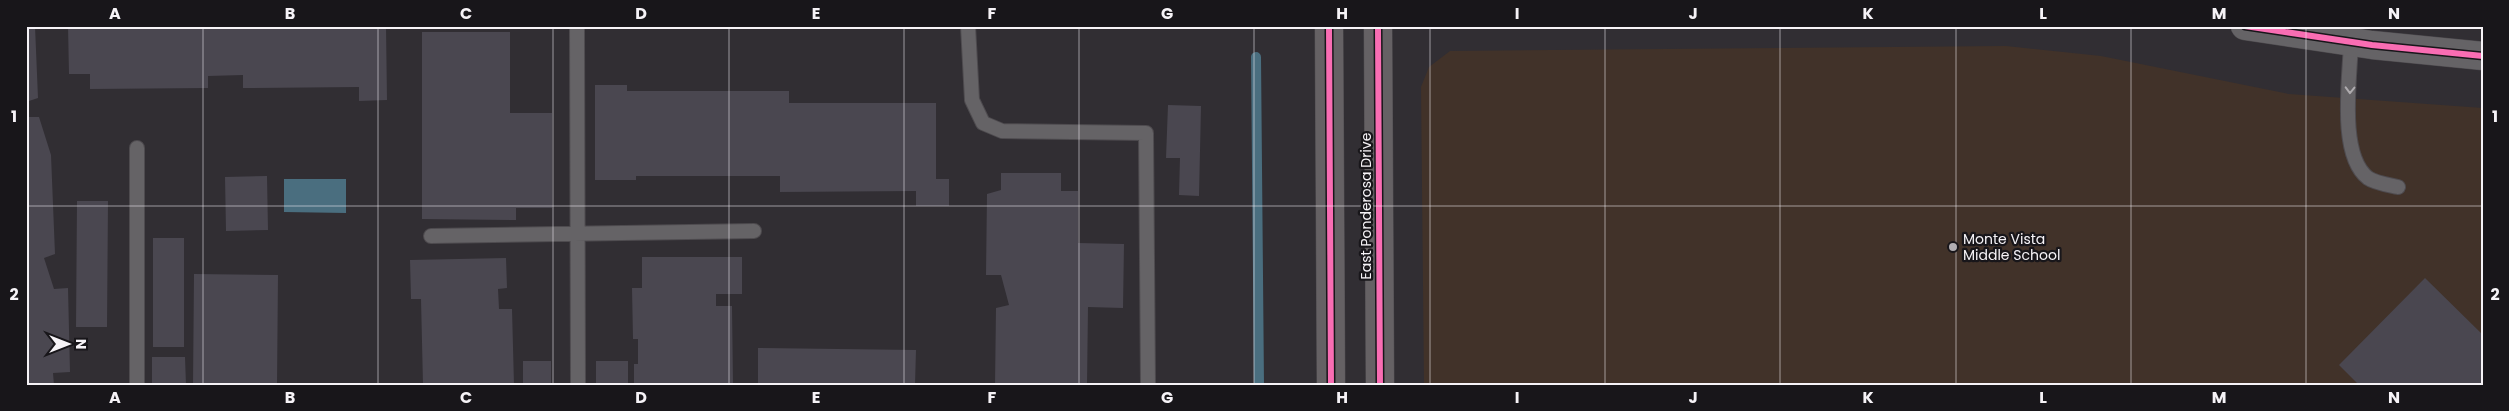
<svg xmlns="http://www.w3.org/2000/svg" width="2509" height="411" viewBox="0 0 2509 411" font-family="Poppins,sans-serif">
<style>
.industrial{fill:#413229}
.water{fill:#4a6e7f}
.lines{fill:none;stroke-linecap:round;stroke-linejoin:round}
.stream{stroke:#4a6e7f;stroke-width:10}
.building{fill:#4a4750}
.service-casing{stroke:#4e4b4f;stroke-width:16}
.minor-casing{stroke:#4e4b4f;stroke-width:29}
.secondary-casing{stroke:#4e4b4f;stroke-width:29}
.service{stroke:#656366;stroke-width:14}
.minor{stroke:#656366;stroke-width:28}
.secondary{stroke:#656164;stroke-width:28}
.cycleway-casing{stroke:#18161a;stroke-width:9}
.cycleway{stroke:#f96db3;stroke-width:6}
.oneway{stroke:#aeabae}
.grid{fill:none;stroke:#f6f3f7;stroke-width:1;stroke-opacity:0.55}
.poi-dot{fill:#b1aeb2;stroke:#18161a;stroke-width:2}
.labels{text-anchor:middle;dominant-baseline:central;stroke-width:4.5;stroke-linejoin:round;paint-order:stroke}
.street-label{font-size:14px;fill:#f6f3f7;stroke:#18161a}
.poi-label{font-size:14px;fill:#f6f3f7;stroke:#18161a;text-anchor:start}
.neatline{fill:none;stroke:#f6f3f7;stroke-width:2}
.grid-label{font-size:16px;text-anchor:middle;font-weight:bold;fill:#f6f3f7}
</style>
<rect width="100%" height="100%" fill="#312e33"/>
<path class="industrial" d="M2006,46L2101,56L2289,94L2483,108V385H1424L1421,87L1429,67L1450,51Z"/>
<path class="water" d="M284,179H346V213L284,212Z"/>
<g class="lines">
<path class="stream" d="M1256,57L1259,385"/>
</g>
<path class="building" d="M26,26H35L38,98L26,102Z
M68,26H386L387,100L359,101V87L243,88V75L208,76V88L90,89V74H69Z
M422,32H510V113H552V208H516V220L422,219Z
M595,85H627V91H789V103H936V179H949V206H916V191L780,192V176H636V180H595Z
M1168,105L1201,106L1199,196L1179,195L1180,158H1166Z
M26,117H39L51,155L55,254L44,258L54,289L68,288L70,372L53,373L54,385H26Z
M1001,173H1061V191H1078V243L1124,244L1123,308L1088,307L1087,385H995L996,308L1009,305L1001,275H986L987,194L1001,190Z
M267,176L268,230L226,231L225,177Z
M77,201H108L107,327H76Z
M153,238H184V347H153Z
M642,257H742V294H716V306H732L733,385H634V364H638V339H633L632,288H642Z
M506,258L507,288L498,289L499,309H512L514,385H423L421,299H411L410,260Z
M194,274L278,275L277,385H193Z
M2425,278L2483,335V385H2359L2339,365Z
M758,348L916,350L915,385H758Z
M152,357H185L186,385H152Z
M523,361H551V385H523Z
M596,361H628V385H596Z"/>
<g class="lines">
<defs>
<path id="service" d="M577,26L578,385
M968,26L972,100L983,123L1002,131L1146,133L1148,385
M2351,42C2350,77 2338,155 2368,178C2375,183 2389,185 2398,187
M431,236L754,231
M137,385V148"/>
<path id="minor" d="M2245,26L2372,45L2483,56"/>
<path id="secondary" d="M1329,26L1331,385
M1378,26L1380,385"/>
</defs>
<use href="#service" class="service-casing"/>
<use href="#minor" class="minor-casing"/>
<use href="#secondary" class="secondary-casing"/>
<use href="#service" class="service"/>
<use href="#minor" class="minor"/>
<use href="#secondary" class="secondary"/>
<defs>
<path id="cycleway" d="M1329,26L1331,385
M1378,26L1380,385
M2245,26L2372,45L2483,56"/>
</defs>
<use href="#cycleway" class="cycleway-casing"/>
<use href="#cycleway" class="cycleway"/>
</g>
<defs><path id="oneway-chevron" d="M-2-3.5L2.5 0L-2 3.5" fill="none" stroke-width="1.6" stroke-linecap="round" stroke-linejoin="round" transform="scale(1.25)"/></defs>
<use class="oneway" href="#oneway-chevron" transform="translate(2350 90) rotate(91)"/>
<path class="grid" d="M203,26V385M378,26V385M553,26V385M729,26V385M904,26V385M1079,26V385M1254,26V385M1430,26V385M1605,26V385M1780,26V385M1956,26V385M2131,26V385M2306,26V385M26,206H2483"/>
<circle class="poi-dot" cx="1953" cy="247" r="5"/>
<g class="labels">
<g class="street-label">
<text transform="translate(1366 206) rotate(-90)">East Ponderosa Drive</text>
</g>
<g class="poi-label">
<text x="1963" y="239">Monte Vista<tspan x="1963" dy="16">Middle School</tspan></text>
</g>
</g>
<rect width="2509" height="411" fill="none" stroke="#18161a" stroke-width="55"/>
<g transform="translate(68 344) rotate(90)" stroke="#18161a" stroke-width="4" paint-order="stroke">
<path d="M0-4L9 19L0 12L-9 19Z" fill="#f6f3f7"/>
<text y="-8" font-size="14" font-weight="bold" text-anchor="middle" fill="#f6f3f7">N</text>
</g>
<rect x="28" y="28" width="2454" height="356" class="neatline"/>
<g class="grid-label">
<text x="115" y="19">A</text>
<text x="290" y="19">B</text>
<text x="466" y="19">C</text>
<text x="641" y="19">D</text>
<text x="816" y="19">E</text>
<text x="992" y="19">F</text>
<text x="1167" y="19">G</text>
<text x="1342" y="19">H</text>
<text x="1517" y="19">I</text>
<text x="1693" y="19">J</text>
<text x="1868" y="19">K</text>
<text x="2043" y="19">L</text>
<text x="2219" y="19">M</text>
<text x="2394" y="19">N</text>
<text x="14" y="122">1</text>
<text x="2495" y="122">1</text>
<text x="14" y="300">2</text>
<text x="2495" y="300">2</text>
<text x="115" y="403">A</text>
<text x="290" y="403">B</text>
<text x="466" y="403">C</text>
<text x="641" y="403">D</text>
<text x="816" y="403">E</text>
<text x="992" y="403">F</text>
<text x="1167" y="403">G</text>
<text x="1342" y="403">H</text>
<text x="1517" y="403">I</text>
<text x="1693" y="403">J</text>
<text x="1868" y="403">K</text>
<text x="2043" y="403">L</text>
<text x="2219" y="403">M</text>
<text x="2394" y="403">N</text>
</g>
</svg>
